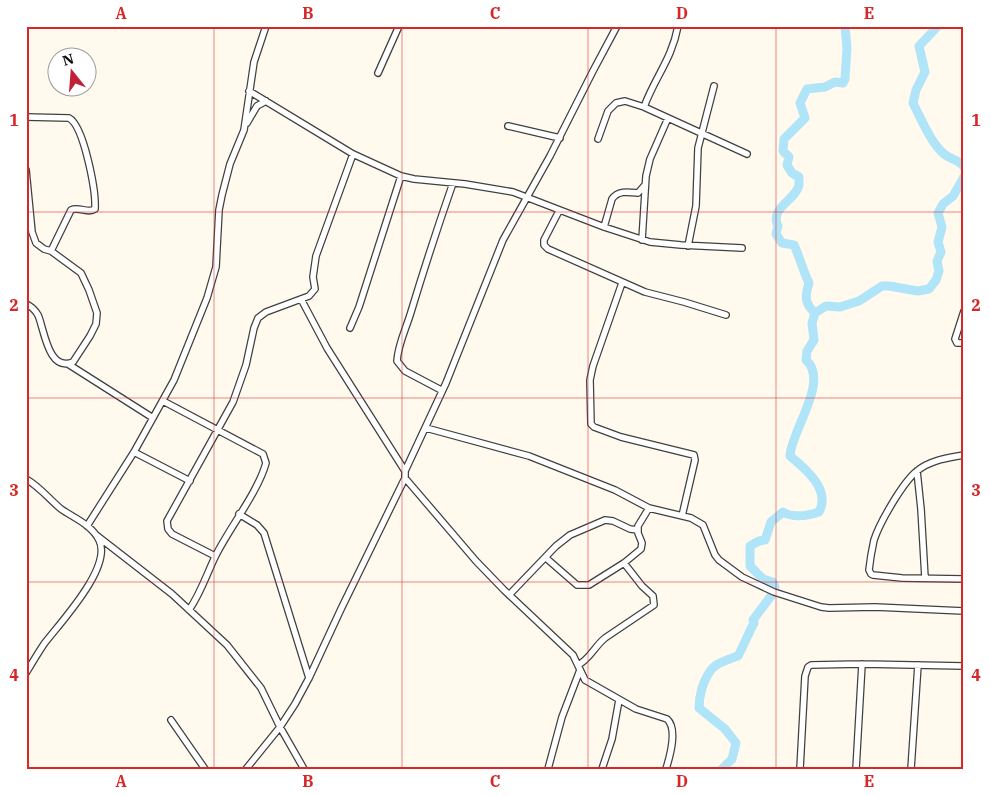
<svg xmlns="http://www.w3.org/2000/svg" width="990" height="795" viewBox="0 0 990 795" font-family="'IBM Plex Serif',serif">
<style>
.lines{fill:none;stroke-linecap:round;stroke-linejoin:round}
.river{stroke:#b0e4f8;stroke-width:9}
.minor-casing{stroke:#404040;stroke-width:8}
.minor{stroke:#fff;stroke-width:5.5}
.grid{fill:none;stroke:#d62828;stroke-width:1;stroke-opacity:0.55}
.neatline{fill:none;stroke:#d62828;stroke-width:2}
.grid-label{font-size:16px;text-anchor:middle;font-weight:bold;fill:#d62828}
</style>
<rect width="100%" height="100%" fill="#fffaed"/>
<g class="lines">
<path class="river" d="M938,26L919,46L925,72L916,90L913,103C921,119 931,143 944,154C951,160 959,159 964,167
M815,313C804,303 805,296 809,283C803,271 800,258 794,245L782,243L776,234L778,226C769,208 796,200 799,185C799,182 799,179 799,177L792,173L787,165L789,157L783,151L784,139L805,118L800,103L807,89L825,87L835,82L843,83L845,79L847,48L845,26
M722,769L732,759L736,743L725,729L699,708C699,700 700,695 702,688C710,665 715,664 738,656C744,645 748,634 754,623L753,620L774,592L775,587L773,582L763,579L750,566V546L759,541L765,540L771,522L783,512C793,518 807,516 819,512C831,490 806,469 790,456C791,431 830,381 806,360L807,351L814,340L812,323L815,313L826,306L840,307L859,301L882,286H889L918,291L929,289L936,280L939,271L937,261L941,252L938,242L942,227L938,213L943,204L953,196L964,177"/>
<defs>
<path id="minor" d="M378,73L399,26
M249,91L353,154L401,176L414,179L465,184L513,192L604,227L650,242L681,245L742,248
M644,107C655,77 672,59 678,26
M26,117L69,118C84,126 96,191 95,209C88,214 79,206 71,210L51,251
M247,123L257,106L266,101
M508,126L560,138
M598,139L608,111L616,103L625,101L644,107L747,154
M26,170L32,232L36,243L44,249L51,251L81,273L89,290L97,313L96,324L90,336L73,362C48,373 44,328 38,315C35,310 31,306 26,304
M559,211L544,240V245L548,249L645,292L684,302L726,315
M604,227L612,199C618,190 629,192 638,193L644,186
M642,240L646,176L650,159L668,118
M688,246L696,206L698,148L714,86
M622,283L593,366L590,380L591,424L594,427L621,437L694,455L695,460L682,516
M301,299L327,348L405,471
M964,311L955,339L957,343H964
M350,328L359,307L401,176
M68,364L153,418
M441,390L405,371L397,361C398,344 406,329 411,312C424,269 438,226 453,183
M163,401L263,454L266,463C258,492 230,527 216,555C207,573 201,593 189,610
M426,428L529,456L615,490L649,508L691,518L703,525L715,555L719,560L742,577L774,592L821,607L829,608L875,607L964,611
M134,452L190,481
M964,455C948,458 930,460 917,471C903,482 880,522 874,540C872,549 870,561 869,570L871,574L873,575L902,578L964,579
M917,471L921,509L925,578
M405,478L476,561L504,590L573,655L585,680L636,709L667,719C678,729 670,756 666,769
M26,479C40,487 49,499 61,509C74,518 92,525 99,540C113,567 60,623 44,644C38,653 32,663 26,673
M239,514L257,525L264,533L309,678
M87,526L134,452L174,380L207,298L216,267L219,210L222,195L230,164L244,130L254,62L266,26
M96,535L172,594L227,645L261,688L280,727L304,769
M215,556L172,534L168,529L167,521L233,402L246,365L254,328L258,318L266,312L309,296L315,289L313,277L316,256L353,154
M546,558L577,585H589L624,563L641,549L642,543L638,533V526L649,508
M509,595L556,546L570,535L605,520L613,521L630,529L638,530
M578,665C590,659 594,647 605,638L654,605L653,596L642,586L624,563
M171,720L205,769
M246,769L280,727L295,704L309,678L341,609L405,478V471L446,383L503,240L550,156L593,71L617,26
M548,769L562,717L580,670
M602,769L612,739L619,700
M800,769L805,676L808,667L811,665L862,664L964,666
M856,769L862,664
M911,769L918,665"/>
</defs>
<use href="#minor" class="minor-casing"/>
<use href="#minor" class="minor"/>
</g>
<path class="grid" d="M214,26V769M402,26V769M588,26V769M776,26V769M26,212H964M26,398H964M26,582H964"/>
<rect width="990" height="795" fill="none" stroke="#ffffff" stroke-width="55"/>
<g transform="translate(72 72) rotate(343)"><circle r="24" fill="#ffffff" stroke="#9e9e9e"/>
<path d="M0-4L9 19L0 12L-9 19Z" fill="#c22037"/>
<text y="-8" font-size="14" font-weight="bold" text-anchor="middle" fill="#0d0d0d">N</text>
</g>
<rect x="28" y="28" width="934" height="740" class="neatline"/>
<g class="grid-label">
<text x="121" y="19">A</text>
<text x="308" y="19">B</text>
<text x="495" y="19">C</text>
<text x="682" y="19">D</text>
<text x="869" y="19">E</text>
<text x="14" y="126">1</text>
<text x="976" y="126">1</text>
<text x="14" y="311">2</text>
<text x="976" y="311">2</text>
<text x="14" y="496">3</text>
<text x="976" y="496">3</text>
<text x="14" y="681">4</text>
<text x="976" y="681">4</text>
<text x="121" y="787">A</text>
<text x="308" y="787">B</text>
<text x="495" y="787">C</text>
<text x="682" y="787">D</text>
<text x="869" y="787">E</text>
</g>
</svg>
